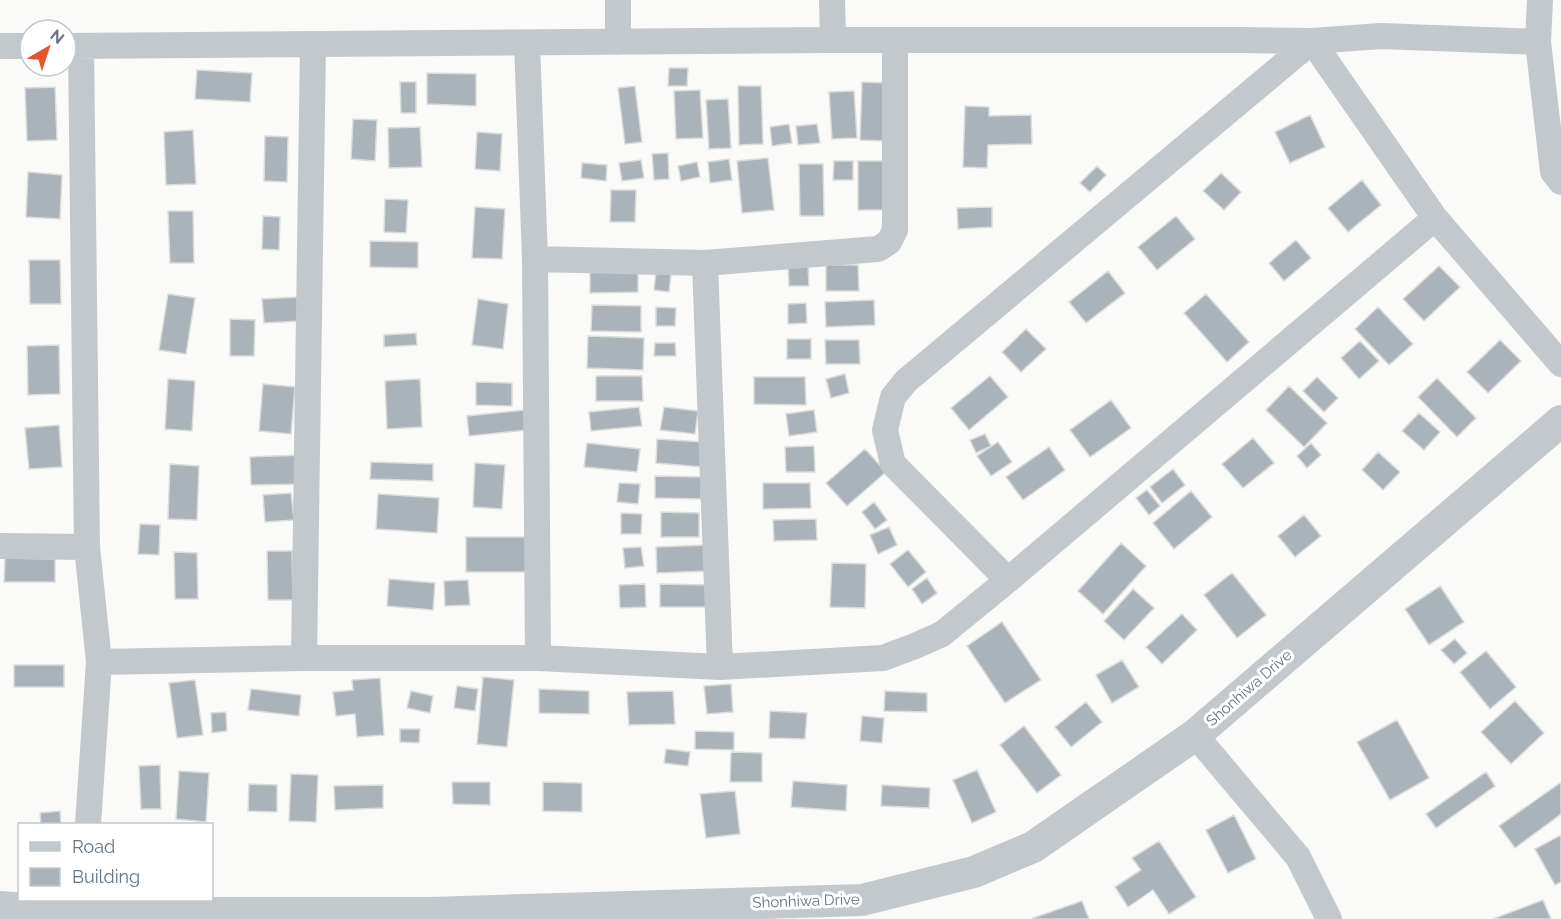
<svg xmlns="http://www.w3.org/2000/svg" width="1561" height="919" viewBox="0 0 1561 919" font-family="Raleway,sans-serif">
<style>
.building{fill:#aab3b9;stroke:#dcdcda;stroke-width:1.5}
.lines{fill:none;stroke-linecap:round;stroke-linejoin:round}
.minor{stroke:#c3c8cc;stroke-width:26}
.tertiary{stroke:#c3c8cc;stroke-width:32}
.labels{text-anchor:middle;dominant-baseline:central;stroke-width:6;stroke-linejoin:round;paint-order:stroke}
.street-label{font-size:15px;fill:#657683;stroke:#fff}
</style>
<rect width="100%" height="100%" fill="#fafaf8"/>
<path class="building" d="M669,68H688L687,86H668Z
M197,70L252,73L250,102L195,99Z
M427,73L476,74V106L427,104Z
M400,82H416V113H401Z
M862,82L887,83L886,141L860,140Z
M635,86L642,142L625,144L618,88Z
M738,86H761L763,144L739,145Z
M55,87L57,140L27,141L25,88Z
M700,90L703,138L676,139L674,91Z
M854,91L857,138L832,139L829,92Z
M728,99L731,148L709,149L706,100Z
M965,106L989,107V116L1031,115L1032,144L988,145L987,168L963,167Z
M1310,115L1325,147L1290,163L1275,132Z
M353,119L377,120L375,161L351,159Z
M789,124L792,143L772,146L770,127Z
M817,124L820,143L798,145L796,126Z
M420,127L422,167L389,168L388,128Z
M193,130L196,184L166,185L164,132Z
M477,132L502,134L500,171L475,169Z
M265,136L288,137L287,182L264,181Z
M668,153L669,179L654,180L652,154Z
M768,158L774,210L742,213L737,161Z
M729,159L732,180L710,183L708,162Z
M641,160L644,178L622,181L619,163Z
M834,161H853V180H833Z
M858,161H890V210H858Z
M697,162L700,177L681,181L678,166Z
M582,163L607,165L606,181L581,178Z
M799,164H823L824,216H800Z
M1097,166L1106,175L1090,192L1080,183Z
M28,172L62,175L60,219L26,217Z
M1221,173L1241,192L1224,210L1203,191Z
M1362,180L1381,205L1348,232L1328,208Z
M611,190H636L635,222H610Z
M385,199L408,200L406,233L384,232Z
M475,207L505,209L502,259L472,258Z
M992,207V227L958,229L957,208Z
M168,211H193L194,263H170Z
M263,216L280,217L279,250L262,249Z
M1176,216L1195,239L1157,270L1138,247Z
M1296,240L1311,258L1284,281L1269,263Z
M370,241L418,242V268L370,267Z
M29,260H60L61,304H30Z
M788,265H808L809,286H789Z
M826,265H858L859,291H826Z
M590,266H638V292L590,293Z
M1439,266L1460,287L1424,321L1403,299Z
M1108,271L1125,293L1086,323L1069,302Z
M656,272L671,274L669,292L654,290Z
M168,294L195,298L186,354L159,350Z
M1206,294L1249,342L1227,362L1184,313Z
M299,297L301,321L264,323L262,299Z
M478,299L508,304L503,349L472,345Z
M874,300L875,325L826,327L825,302Z
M806,303L807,323L788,324V304Z
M592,305L641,306V332L591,331Z
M656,307L676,308L675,326H656Z
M1378,307L1413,344L1389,365L1355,329Z
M230,319L255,320L254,356H230Z
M1026,329L1046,349L1021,372L1002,352Z
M416,333L417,345L384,347V335Z
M588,336L644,338L643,370L587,368Z
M787,339H811V359H787Z
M825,340H859L860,364H826Z
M1500,340L1521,361L1488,393L1467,372Z
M1360,341L1379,361L1359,379L1341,358Z
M655,343H675L676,356H654Z
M59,345L60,394L28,395L27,346Z
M845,374L849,393L831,398L826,379Z
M596,376H642L643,401H596Z
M990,376L1008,397L969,430L951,408Z
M754,377H805L806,405L754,404Z
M1317,377L1338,398L1324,412L1303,391Z
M1437,378L1476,418L1457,437L1418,397Z
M168,379L195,381L192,431L165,429Z
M420,379L422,427L387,429L385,381Z
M476,382L512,383V406L476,405Z
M263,384L295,387L291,434L259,431Z
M1289,386L1327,423L1304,447L1266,410Z
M1111,400L1131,428L1090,457L1070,430Z
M639,407L642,426L591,431L589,412Z
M664,407L698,411L695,434L660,430Z
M525,410L527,430L469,436L467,416Z
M814,410L817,432L789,436L786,414Z
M1419,413L1440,432L1424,450L1402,431Z
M59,425L62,467L29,469L25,428Z
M985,434L991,446L976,453L970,440Z
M1253,438L1274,463L1243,488L1222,464Z
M657,439L704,442L702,467L656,463Z
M998,442L1012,462L991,476L977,456Z
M587,443L640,449L637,472L584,467Z
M1311,443L1321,455L1307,468L1297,456Z
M814,446L815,472H786L785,447Z
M1049,447L1065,470L1023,500L1006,477Z
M865,449L886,472L847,506L826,483Z
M1378,452L1400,472L1383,490L1362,470Z
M303,455L304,484L251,485L250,457Z
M371,462L433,464V481L370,479Z
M475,463L505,465L502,509L473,507Z
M170,464L199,466L197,520L168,519Z
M1173,469L1185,485L1162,503L1150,487Z
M655,476L702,477L701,499L655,498Z
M619,483L640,484L638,504L617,502Z
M763,483H810L811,508L763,509Z
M1147,490L1160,506L1149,515L1136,498Z
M1191,491L1212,517L1174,549L1153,523Z
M291,493L294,520L265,522L263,495Z
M378,494L439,498L437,533L376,529Z
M874,502L887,520L875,529L862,512Z
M661,512L699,513V537H661Z
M621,513L642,514L641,534H621Z
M1304,515L1321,536L1295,557L1278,536Z
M816,519L817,540L774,541L773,520Z
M140,524L160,525L159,555L138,554Z
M889,527L897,545L878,554L870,535Z
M466,537H531L532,572H466Z
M1121,543L1146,566L1103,614L1078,591Z
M706,545L708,571L657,573L656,547Z
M641,547L644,566L625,568L623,548Z
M908,550L926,572L908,587L890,564Z
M267,551H292L293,600H268Z
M174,552L197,553L198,599H175Z
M5,558L55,559V582H4Z
M832,563L866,564L865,608L830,607Z
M1232,573L1266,615L1237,638L1204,595Z
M927,578L937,593L922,604L912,589Z
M389,579L435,583L433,610L387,606Z
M468,580L470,605L445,606L444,581Z
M645,584L646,607L620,608L619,585Z
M660,584L709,585V607H660Z
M1440,586L1464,622L1429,645L1405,609Z
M1133,589L1154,608L1124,640L1104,621Z
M1182,614L1197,630L1162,664L1146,647Z
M1002,622L1041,680L1005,703L967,646Z
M1455,639L1467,653L1454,664L1441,650Z
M1486,651L1516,687L1490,709L1460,672Z
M1122,660L1139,687L1112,703L1096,675Z
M14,665H64V687H14Z
M483,677L514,680L507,747L477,744Z
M380,678L384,735L357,737L355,714L336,716L333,692L353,690L352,680Z
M195,680L203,735L177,738L169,683Z
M731,684L733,712L707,714L704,686Z
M457,686L478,689L475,711L454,708Z
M251,689L301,695L299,716L248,710Z
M539,689L589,691V714L539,713Z
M411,691L433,696L430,713L407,708Z
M673,691L675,724L629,725L627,692Z
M885,691L927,693V712L884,711Z
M1515,701L1544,733L1511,764L1481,732Z
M1086,702L1102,722L1071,747L1055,727Z
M770,711L807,713L805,739L769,738Z
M226,712L227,731L212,733L211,713Z
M862,716L884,718L882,743L860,741Z
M1397,720L1429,778L1390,800L1357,742Z
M1024,726L1061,775L1037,793L1000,745Z
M400,729H420L419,743L400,742Z
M695,731L734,732V750L695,749Z
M666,749L690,752L688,766L664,763Z
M731,752L762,753V782H730Z
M160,765L161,809H141L139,766Z
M977,770L996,812L972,823L953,780Z
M179,771L209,773L206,822L176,819Z
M1486,772L1495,786L1436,828L1426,814Z
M291,774L318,775L316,822L289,821Z
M793,781L847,785L846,811L791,807Z
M452,782H490V805L453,804Z
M543,782L582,783V812L543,811Z
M1560,783L1561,784V814L1515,848L1499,826Z
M249,784L277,785V812L248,811Z
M383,785V808L335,810L334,786Z
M882,785L930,788L929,808L881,806Z
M735,791L740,834L706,838L700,794Z
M60,811L61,824H41L40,813Z
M1234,815L1256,859L1228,873L1206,830Z
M1561,835V882L1555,885L1535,849Z
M1159,841L1196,897L1169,914L1153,890L1128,907L1115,887L1141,870L1132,858Z
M1543,900L1551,919H1493Z
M1082,901L1089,919H1034L1033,918Z"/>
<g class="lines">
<path class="minor" d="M618,0V42
M832,0L833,40
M1538,42L1553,172L1561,182
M527,43L535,259L538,658
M0,46H30
M66,46L833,40H1241L1312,41L1435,218L1561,364
M81,46L87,547L99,662L88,824
M535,259L705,263L878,249L889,242L895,230V41
M705,263L720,667
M0,546L87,547
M1008,580L893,464L885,430L893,397L906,381L1312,41L1381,36L1538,42L1540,0
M304,658L313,44
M99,662L304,658H538L720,667L883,658L915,646L942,634L1008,580L1435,218
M1195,735L1298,857L1329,919"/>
<path class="tertiary" d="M0,907L81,913H429L862,900L974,872L1033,847L1195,735L1561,421"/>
</g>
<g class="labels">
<g class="street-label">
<text transform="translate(1249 688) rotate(-41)">Shonhiwa Drive</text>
<text transform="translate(806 901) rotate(-2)">Shonhiwa Drive</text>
</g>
</g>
<rect x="18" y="823" width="195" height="78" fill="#ffffff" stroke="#c1c8cd" stroke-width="1.5"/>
<rect x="30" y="842" width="30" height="9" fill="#c3c8cc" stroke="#c1c8cd" stroke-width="1.5"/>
<text x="72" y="853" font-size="18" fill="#657683">Road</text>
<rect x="30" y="868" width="30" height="18" fill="#aab3b9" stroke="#c1c8cd" stroke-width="1.5"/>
<text x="72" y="883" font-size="18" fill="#657683">Building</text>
<g transform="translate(48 48) rotate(39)"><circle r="28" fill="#ffffff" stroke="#c1c8cd" stroke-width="1.5"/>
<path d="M0-4.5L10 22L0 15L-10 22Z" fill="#e4572e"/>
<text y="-9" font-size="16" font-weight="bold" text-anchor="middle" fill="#657683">N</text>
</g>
</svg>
